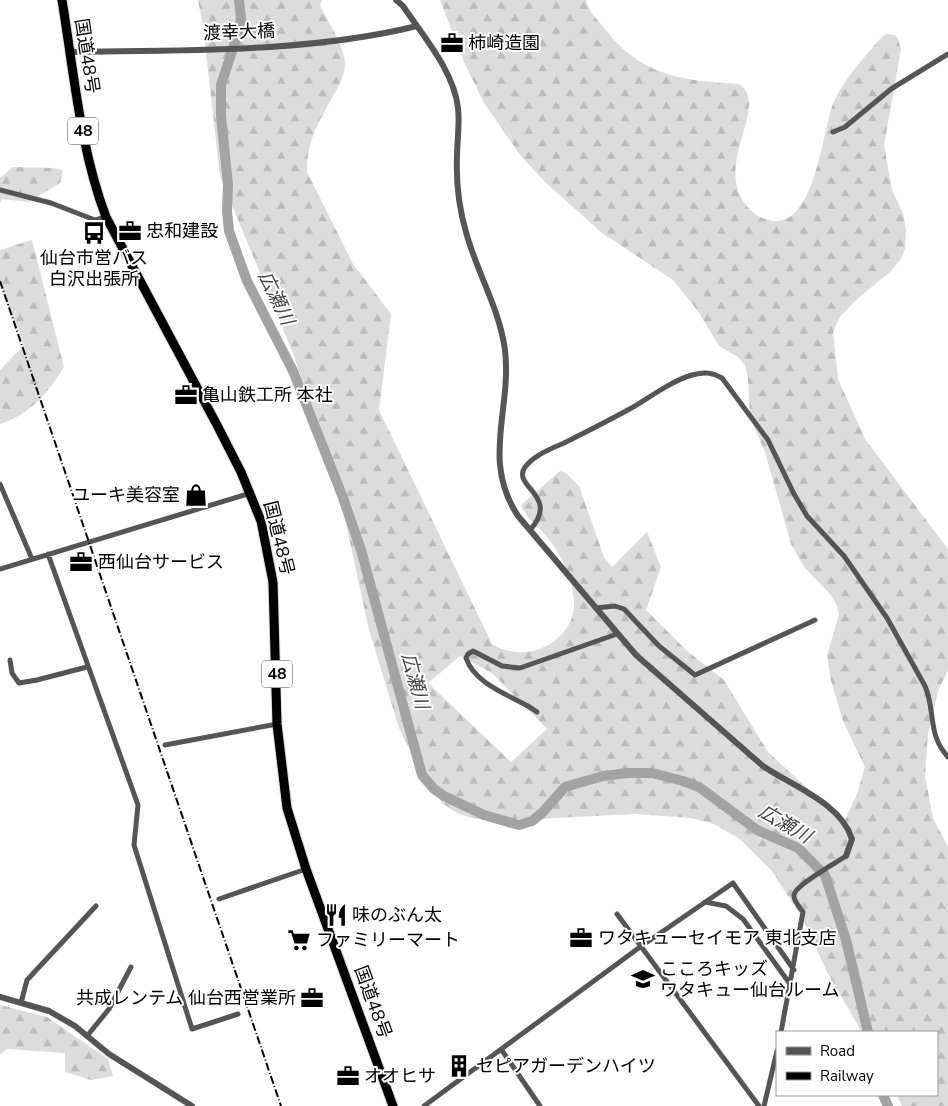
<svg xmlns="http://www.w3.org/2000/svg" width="948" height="1106" viewBox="0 0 948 1106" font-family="'Nunito Sans','Noto Sans JP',sans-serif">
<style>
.forest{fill:url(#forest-firs);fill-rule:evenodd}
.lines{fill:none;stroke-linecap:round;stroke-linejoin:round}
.river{stroke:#a3a3a3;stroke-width:10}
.trunk-casing{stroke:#dbdbdb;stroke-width:11}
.minor{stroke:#555;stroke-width:5}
.tertiary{stroke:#555;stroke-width:6}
.trunk{stroke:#000;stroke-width:9}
.rail{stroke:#000;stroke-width:2;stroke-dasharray:8 2.5 1 2.5;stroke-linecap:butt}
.labels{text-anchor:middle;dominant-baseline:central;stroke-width:4;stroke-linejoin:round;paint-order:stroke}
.shield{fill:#fff;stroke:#4c4c4c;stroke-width:1}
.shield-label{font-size:16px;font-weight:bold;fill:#000}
.street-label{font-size:18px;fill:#000;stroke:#fff}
.poi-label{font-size:18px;fill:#000;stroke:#fff;text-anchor:start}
.water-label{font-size:19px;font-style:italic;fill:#444;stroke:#fff}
</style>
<defs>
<pattern id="forest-firs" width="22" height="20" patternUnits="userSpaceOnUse" patternTransform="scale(1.25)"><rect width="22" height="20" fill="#dcdcdc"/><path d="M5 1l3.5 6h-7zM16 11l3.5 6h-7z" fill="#bbb"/></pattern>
</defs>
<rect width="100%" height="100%" fill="#fff"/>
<path class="forest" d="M198,0H322L320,5C327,20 346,49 345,65C344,81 334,93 327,107C315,128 306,148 307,172L353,264L391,314L379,410L492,644C526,666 577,641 574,600C573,578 561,554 547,537C538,525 527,520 521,505L560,471L566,473L579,486L604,557L612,567L647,532L661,567L646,610L687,651L724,680L768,752L844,822L857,794L865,767L843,721L831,681L827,655L839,615L837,606L831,595L804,567L791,544L765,452L750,418L748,379L745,365L738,357L719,346L698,311L673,280L602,233L546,183L521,156L484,103L464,62L440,0H586C589,12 597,19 604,28C637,70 668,78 720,83C728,84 738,81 744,88C764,113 715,166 746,205C753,214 762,220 774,221C815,224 822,133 833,104C843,80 863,59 879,40L886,34L895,35L898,39L901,49L884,145L892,190L903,213L906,230L905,249L901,259L890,272L856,300L840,317L833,332L838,379L865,439L948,549V670L938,691L928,734L925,776L933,818L948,847V1106H902L897,1095H937V1032H862L828,974L801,916L772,871L740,839L714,824L691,818L635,814L534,819H475L457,813L442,803L420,770L399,728L369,630L342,505L293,353L220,176L203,26ZM460,656L492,673L547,729L511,762L428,683Z
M13,167L52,168L63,170L60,183L29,202L2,199L0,203V178Z
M32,240L64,367C49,392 29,415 0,424V370L24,345L0,286V250Z
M0,1005L47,1017L108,1059L113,1076L91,1080L65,1072V1053L7,1049L0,1055Z"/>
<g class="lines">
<path class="river" d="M239,0L241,19L237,36L221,85V116L228,185L227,211L229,231L247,281L293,371L342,495L361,550L422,775L434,789L444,796L484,815L519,825L532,821L542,813L565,787L603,776L628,773H652L683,781L699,787L757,830L798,848L825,875L846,940L868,1032
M883,1095L888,1106"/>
<defs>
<path id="trunk" d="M62,0C74,73 80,148 106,217L217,425L241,472L261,521L273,582L277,724L287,808L306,869L393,1106"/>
</defs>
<use href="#trunk" class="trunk-casing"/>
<path class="minor" d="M833,132L845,127L891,89L948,54
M0,190L51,203L95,220L106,217
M0,484L32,559
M530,530C561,495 511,487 525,467C534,455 551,449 564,443C588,431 612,419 635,406C653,395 672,381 692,375C704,372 712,372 722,378L768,440L794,494L807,516L844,556L887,618L925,686C936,712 927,734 948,757
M48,554L138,805L134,845L192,1029L238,1014
M0,569L251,493
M596,608L615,606L624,609L659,646L695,675L815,620
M10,660L12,673L19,683L37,680L87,667
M537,712C515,696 476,687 466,658L468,654L473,651L502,666L520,668L617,634
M165,745L277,724
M219,899L306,869
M705,902L726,906L743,919L790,984
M617,914L759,1106
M21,1003L27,980L96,906
M781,1032L803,912C800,908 793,900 794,895C794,886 837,862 846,856
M87,1036L109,1009L131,967
M501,1049L540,1106
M424,1106L640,947L733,883L794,970
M764,1106L777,1051"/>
<path class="tertiary" d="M396,0L403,6C423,36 454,71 458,108C460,124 457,141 457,157C456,182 459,208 466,232C477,273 499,307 505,350C512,410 481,460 518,516L636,655L763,766C792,786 841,803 852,839L846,856
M70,52C183,50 307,53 417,26
M0,997L49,1011L75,1026L109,1054L192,1106"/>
<use href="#trunk" class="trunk"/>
<path class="rail" d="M0,281L281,1106"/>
</g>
<defs>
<symbol id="office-bare" viewBox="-9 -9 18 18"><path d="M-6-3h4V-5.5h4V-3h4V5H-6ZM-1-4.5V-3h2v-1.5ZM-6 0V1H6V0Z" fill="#000" stroke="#fff" stroke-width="2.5" paint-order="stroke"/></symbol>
<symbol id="bus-bare" viewBox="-9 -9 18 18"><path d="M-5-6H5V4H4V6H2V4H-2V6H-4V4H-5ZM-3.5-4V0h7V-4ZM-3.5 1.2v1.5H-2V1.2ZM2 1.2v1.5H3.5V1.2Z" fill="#000" stroke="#fff" stroke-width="2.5" paint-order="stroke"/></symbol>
<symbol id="shop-bare" viewBox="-9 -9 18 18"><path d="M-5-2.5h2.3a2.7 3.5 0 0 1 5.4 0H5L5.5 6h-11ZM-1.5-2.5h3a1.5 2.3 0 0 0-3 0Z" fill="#000" stroke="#fff" stroke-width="2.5" paint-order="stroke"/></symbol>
<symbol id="restaurant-bare" viewBox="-9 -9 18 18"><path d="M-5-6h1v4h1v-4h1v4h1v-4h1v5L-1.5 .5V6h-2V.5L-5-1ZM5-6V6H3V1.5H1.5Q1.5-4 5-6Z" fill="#000" stroke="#fff" stroke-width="2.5" paint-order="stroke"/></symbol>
<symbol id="supermarket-bare" viewBox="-9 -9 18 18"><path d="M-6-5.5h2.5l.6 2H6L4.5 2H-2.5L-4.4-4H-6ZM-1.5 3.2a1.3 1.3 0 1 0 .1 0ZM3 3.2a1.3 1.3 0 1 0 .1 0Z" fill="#000" stroke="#fff" stroke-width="2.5" paint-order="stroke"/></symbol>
<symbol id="school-bare" viewBox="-9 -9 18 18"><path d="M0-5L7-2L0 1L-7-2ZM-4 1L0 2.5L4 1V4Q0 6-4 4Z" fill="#000" stroke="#fff" stroke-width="2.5" paint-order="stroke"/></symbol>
<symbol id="building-bare" viewBox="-9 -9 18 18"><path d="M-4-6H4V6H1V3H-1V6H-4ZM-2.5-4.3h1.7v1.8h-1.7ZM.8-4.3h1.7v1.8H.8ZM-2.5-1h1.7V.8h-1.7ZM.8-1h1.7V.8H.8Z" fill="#000" stroke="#fff" stroke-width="2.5" paint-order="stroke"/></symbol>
</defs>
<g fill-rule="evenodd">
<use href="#office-bare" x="436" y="27" width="32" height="32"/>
<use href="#office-bare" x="114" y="215" width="32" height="32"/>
<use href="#bus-bare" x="78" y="217" width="32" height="32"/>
<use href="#office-bare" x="170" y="379" width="32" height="32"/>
<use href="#shop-bare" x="180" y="479" width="32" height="32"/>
<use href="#office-bare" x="65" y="546" width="32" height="32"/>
<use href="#restaurant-bare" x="320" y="899" width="32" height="32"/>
<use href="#office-bare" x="565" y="922" width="32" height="32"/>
<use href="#supermarket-bare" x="283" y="924" width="32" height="32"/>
<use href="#school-bare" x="627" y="963" width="32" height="32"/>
<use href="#office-bare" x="296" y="982" width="32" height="32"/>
<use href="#building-bare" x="443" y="1050" width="32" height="32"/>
<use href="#office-bare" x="332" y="1060" width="32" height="32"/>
</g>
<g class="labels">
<g class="shield">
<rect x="68" y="117.5" width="30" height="27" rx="4"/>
<rect x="262" y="660.5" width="30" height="27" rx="4"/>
</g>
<g class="shield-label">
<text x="83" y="131">48</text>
<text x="277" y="674">48</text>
</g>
<g class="street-label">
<text transform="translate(239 32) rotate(-2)">渡幸大橋</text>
<text transform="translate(87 56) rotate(81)">国道48号</text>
<text transform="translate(279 538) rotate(76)">国道48号</text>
<text transform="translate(373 1002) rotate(70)">国道48号</text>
</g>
<g class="poi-label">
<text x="468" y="43">柿崎造園</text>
<text x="146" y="231">忠和建設</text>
<text x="94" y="258" text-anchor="middle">仙台市営バス<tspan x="94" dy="21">白沢出張所</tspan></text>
<text x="202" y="395">亀山鉄工所 本社</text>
<text x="180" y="495" text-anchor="end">ユーキ美容室</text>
<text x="98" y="562">西仙台サービス</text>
<text x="352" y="915">味のぶん太</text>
<text x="598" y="938">ワタキューセイモア 東北支店</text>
<text x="316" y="940">ファミリーマート</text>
<text x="660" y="969">こころキッズ<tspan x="660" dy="21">ワタキュー仙台ルーム</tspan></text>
<text x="296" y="998" text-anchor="end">共成レンテム 仙台西営業所</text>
<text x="476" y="1066">セピアガーデンハイツ</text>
<text x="364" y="1076">オオヒサ</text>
</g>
<g class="water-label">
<text transform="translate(276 298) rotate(64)">広瀬川</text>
<text transform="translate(415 681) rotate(75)">広瀬川</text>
<text transform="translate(785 824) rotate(30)">広瀬川</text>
</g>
</g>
<rect x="776" y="1031" width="162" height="65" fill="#ffffff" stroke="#999999"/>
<rect x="786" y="1047" width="25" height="8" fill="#555555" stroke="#999999"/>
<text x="820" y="1056" font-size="15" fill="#000000">Road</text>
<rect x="786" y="1072" width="25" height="8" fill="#000000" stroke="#999999"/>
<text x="820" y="1081" font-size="15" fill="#000000">Railway</text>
</svg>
